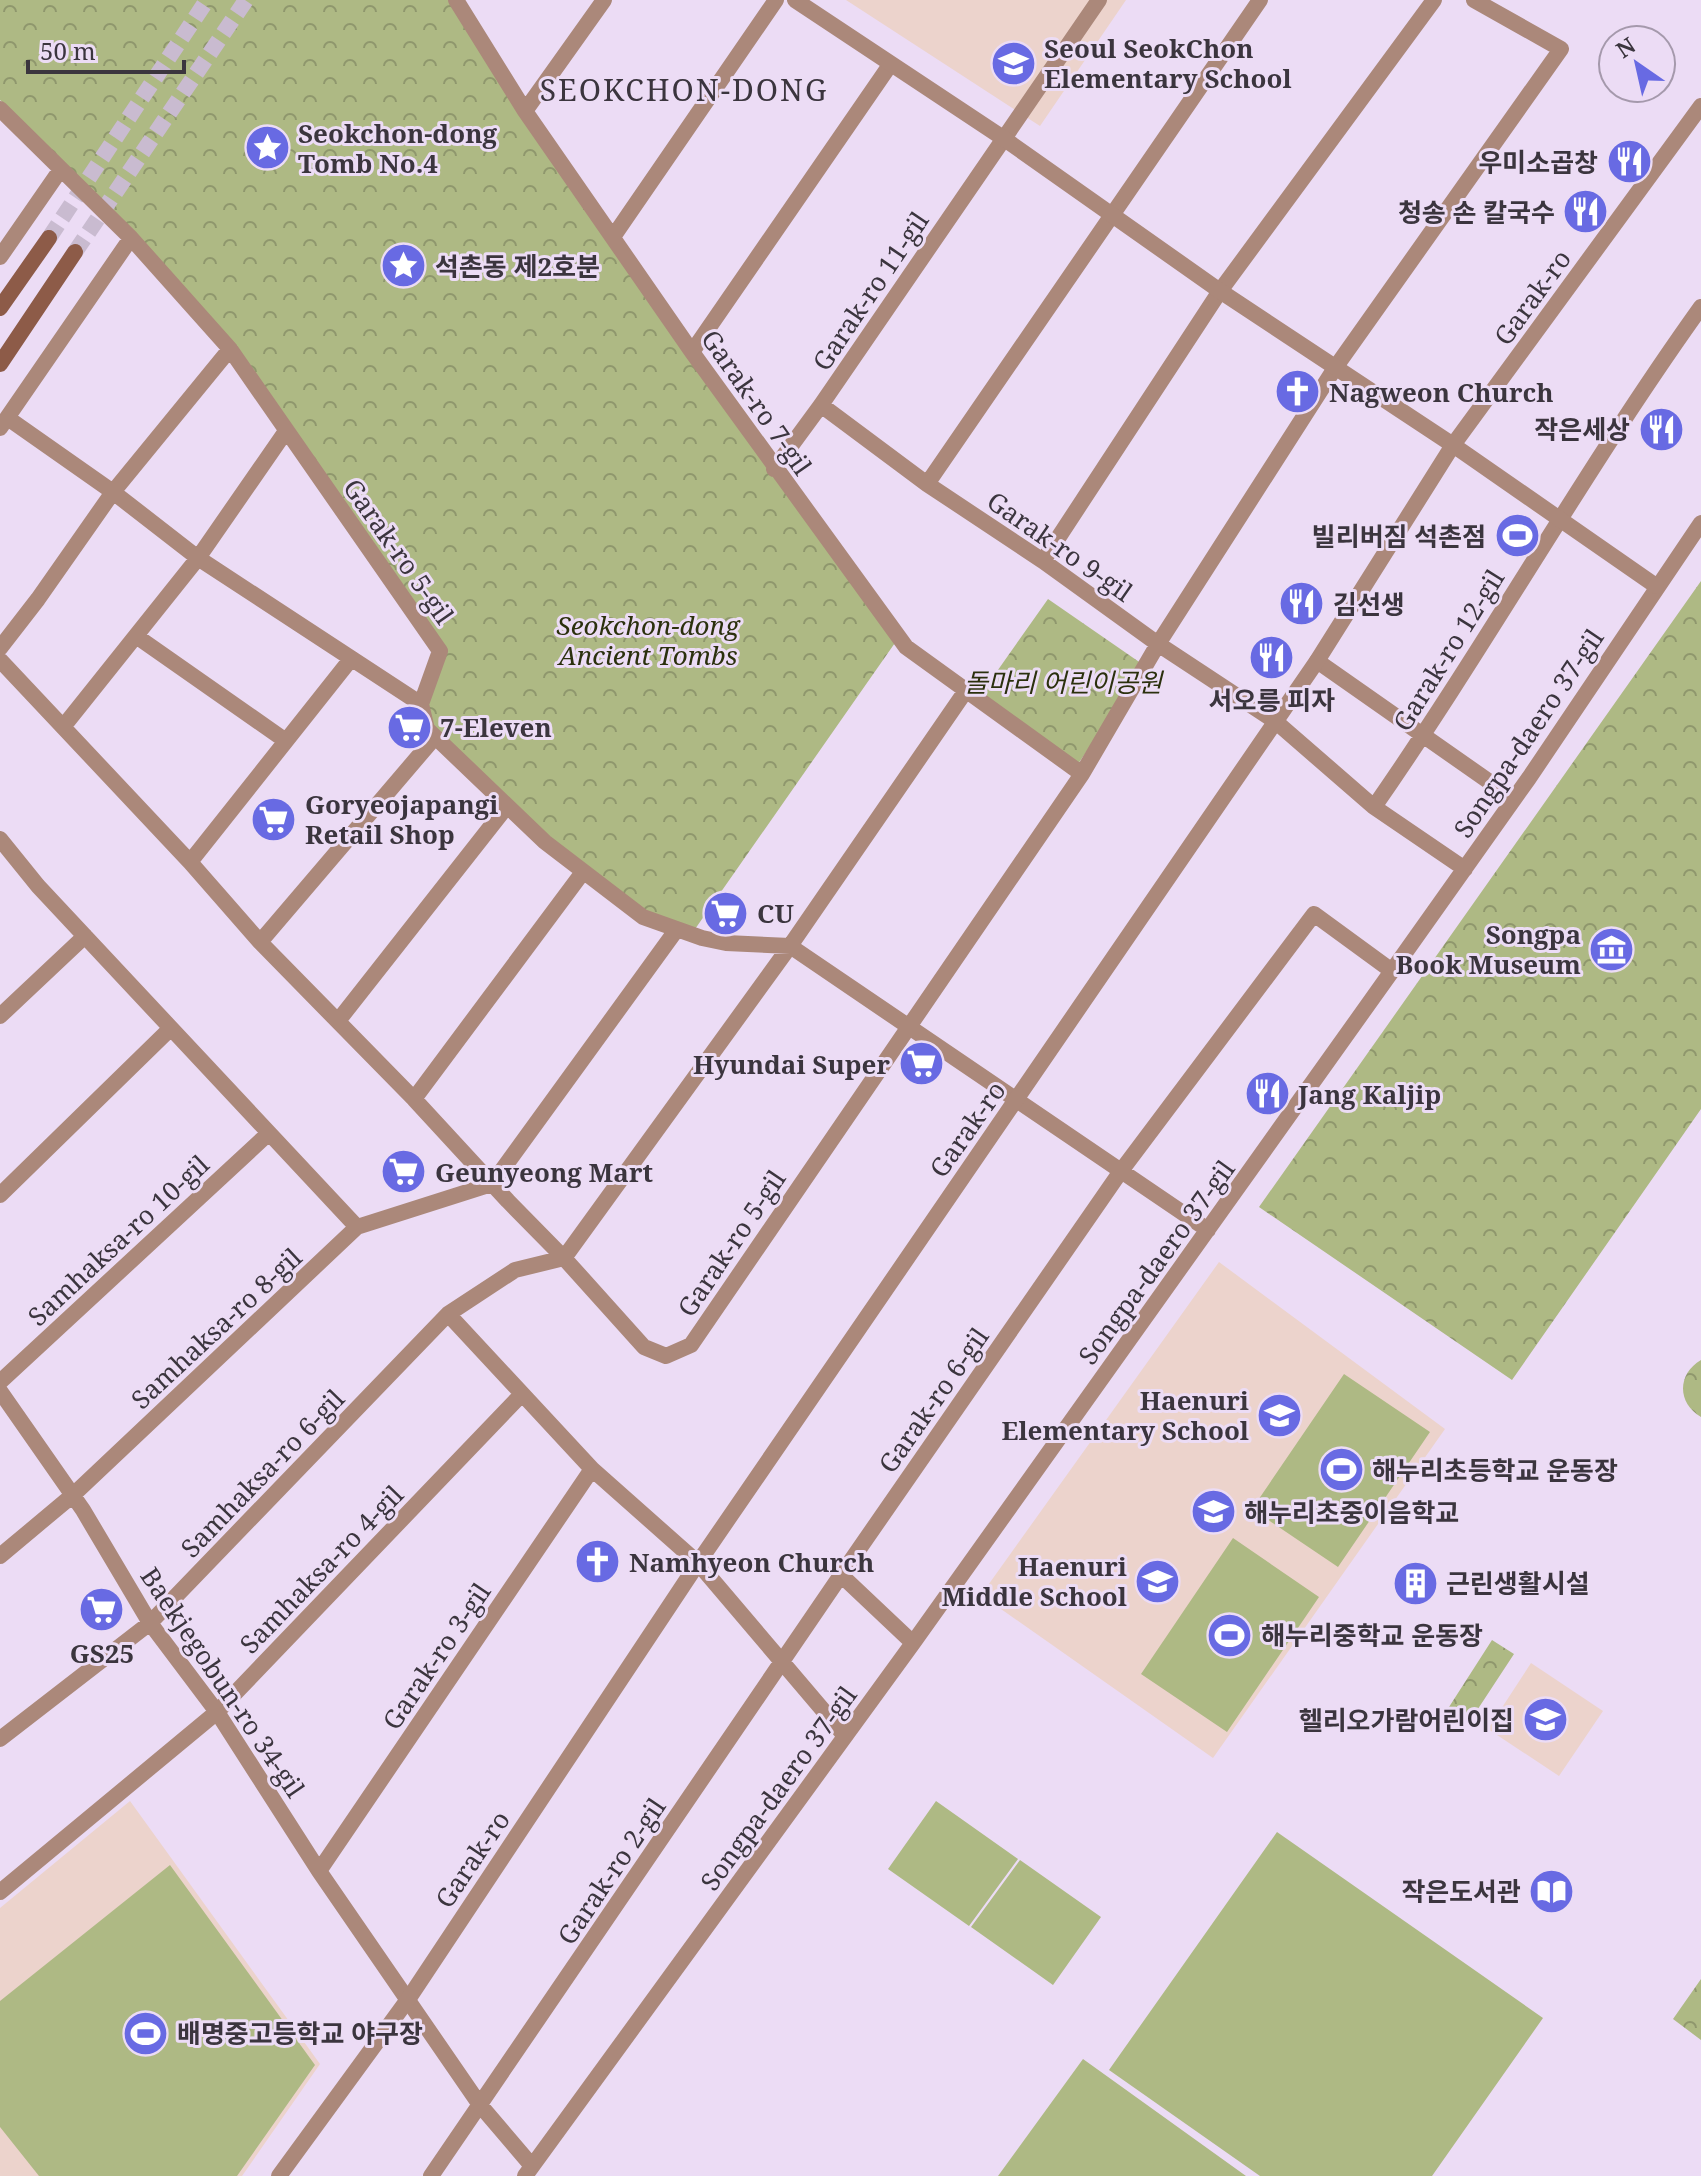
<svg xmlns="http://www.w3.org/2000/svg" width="1701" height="2176" viewBox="0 0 1701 2176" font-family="'Noto Serif','Noto Sans KR',serif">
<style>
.education{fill:#ecd3cc}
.forest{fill:url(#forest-crowns)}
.pitch{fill:#aeb984}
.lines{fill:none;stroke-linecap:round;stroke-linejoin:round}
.secondary-tunnel{stroke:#c9bbd0;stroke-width:16;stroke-dasharray:16 8;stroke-linecap:butt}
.minor{stroke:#ab887a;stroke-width:16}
.tertiary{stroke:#ab887a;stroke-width:16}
.secondary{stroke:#8d5b48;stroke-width:16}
.labels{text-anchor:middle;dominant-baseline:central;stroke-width:6;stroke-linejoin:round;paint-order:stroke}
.poi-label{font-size:26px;font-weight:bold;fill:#3b353e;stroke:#ecdcf5;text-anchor:start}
.street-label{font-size:26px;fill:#3b353e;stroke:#ecdcf5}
.park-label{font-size:26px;font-style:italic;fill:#2b300d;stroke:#ecdcf5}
.quarter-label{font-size:30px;letter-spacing:2px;fill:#3b353e;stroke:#ecdcf5}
</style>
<defs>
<pattern id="forest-crowns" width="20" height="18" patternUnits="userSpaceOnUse" patternTransform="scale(2)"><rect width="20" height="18" fill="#aeb984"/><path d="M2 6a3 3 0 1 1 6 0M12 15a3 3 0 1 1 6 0" fill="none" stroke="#8f976d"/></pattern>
</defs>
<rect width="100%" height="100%" fill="#ecdcf5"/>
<path class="education" d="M846,0H1126L1040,126Z
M1219,1262L1445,1429L1213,1758L981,1595Z
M1531,1663L1603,1711L1559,1776L1488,1729Z
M130,1801L320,2064L242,2176H0V1908Z"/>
<path class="forest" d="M0,0H456L897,640L693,932L645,913L547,838L436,733L425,701L446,649L139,238L0,100Z
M1701,581V1109L1512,1380L1259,1207Z
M1048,599L1145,666L1078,764L981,694Z
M1701,1360V1417C1677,1403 1677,1374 1701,1360Z
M1492,1640L1514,1654L1470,1721L1449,1707Z
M1701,1979V2040L1673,2019Z"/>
<path class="pitch" d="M1344,1374L1430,1432L1338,1567L1252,1509Z
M1233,1538L1319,1597L1227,1732L1141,1674Z
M936,1801L1018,1859L969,1926L888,1869Z
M1277,1832L1543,2018L1432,2176H1260L1109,2070Z
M1020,1860L1101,1917L1053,1985L971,1927Z
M170,1865L315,2065L237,2176H39L0,2127V2001Z
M1083,2059L1246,2176H998Z"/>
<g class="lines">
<path class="secondary-tunnel" d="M49,238L207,0
M75,252L246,0"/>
<path class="minor" d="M456,0L525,111L692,352L906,647L1082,774
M0,109L131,238L230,349L440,651L421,704
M525,111L604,0
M613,237L776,0
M0,257L61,169
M692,352L890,65
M821,405L927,484L1043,561L1158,644L1275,721L1374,807L1465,869
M9,419L113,492L198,558L421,704L427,729L545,842L643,917L702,938L726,943L790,946L1208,1230
M0,428L131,238
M774,469L821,405L1099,0
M927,484L1260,0
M1043,561L1220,291L1434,0
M136,636L286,741
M0,648L38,599L113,492L230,349
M0,660L190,862L260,942L414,1099L508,1201L564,1258L644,1347L666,1356L691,1345L1082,774L1158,644L1335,368L1561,49L1474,0
M1317,661L1514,799
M63,727L198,558L286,431
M1374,807C1488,643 1585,469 1701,307
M0,839L38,886L357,1227
M190,862L351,659
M260,942L435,737
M0,1016L85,936
M338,1021L507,806
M414,1099L583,872
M0,1195L171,1028
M448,1314L592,1469L698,1563L845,1736
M0,1382L269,1133
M0,1391L83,1510L150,1623L217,1712L319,1871L480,2105L532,2166
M0,1556L73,1495L357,1227L492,1184L677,929
M913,1643L841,1575L1121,1171L1314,914L1392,971
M0,1739L150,1623L448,1314L515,1270L564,1258L790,946L967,689
M319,1871L592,1469
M0,1892L217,1712L521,1395
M431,2176L841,1575
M525,2176L913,1643L1392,971L1529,778L1701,523"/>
<path class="tertiary" d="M795,0L1003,138L1220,291L1453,445L1656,586
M279,2176L409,1998L698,1563L1317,661L1453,445L1701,106"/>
<path class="secondary" d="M0,308L49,238
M0,364L75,252"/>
</g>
<defs>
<symbol id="school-disc" viewBox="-11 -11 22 22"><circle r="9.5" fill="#686ae3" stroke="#ecdcf5"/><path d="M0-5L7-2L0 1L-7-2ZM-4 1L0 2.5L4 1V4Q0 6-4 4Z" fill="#fff"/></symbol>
<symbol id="sight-disc" viewBox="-11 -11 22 22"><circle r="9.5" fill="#686ae3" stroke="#ecdcf5"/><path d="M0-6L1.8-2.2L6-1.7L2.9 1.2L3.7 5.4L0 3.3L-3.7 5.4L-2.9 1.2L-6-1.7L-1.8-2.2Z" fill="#fff"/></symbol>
<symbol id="restaurant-disc" viewBox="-11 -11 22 22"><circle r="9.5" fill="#686ae3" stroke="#ecdcf5"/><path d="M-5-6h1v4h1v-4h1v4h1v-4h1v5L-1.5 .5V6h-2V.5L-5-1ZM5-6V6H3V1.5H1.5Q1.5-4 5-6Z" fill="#fff"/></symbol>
<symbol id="church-disc" viewBox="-11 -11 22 22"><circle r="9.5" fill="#686ae3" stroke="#ecdcf5"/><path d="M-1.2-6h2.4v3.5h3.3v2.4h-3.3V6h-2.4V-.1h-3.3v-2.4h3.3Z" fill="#fff"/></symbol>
<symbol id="stadium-disc" viewBox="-11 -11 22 22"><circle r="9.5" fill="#686ae3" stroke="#ecdcf5"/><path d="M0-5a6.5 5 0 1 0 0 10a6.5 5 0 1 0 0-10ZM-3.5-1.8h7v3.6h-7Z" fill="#fff"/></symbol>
<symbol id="supermarket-disc" viewBox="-11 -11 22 22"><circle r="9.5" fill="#686ae3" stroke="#ecdcf5"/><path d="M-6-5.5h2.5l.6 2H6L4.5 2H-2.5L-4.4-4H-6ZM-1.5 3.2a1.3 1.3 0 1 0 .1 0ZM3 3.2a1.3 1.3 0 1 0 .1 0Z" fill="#fff"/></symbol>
<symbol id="museum-disc" viewBox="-11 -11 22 22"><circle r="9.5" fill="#686ae3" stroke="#ecdcf5"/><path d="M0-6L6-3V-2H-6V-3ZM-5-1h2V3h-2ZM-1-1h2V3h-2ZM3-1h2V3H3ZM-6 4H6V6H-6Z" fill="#fff"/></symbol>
<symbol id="building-disc" viewBox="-11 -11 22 22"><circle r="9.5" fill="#686ae3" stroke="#ecdcf5"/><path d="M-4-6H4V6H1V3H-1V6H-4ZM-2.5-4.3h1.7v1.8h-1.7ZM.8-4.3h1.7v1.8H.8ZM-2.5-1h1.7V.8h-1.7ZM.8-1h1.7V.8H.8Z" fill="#fff"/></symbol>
<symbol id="library-disc" viewBox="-11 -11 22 22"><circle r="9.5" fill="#686ae3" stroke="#ecdcf5"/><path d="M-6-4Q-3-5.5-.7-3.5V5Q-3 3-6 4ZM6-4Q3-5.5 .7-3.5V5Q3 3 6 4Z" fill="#fff"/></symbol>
</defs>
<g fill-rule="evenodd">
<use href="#school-disc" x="988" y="38" width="51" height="51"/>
<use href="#sight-disc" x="242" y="122" width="51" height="51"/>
<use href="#restaurant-disc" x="1604" y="136" width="51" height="51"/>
<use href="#restaurant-disc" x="1560" y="186" width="51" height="51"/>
<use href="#sight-disc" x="378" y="240" width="51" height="51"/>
<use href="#church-disc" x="1272" y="366" width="51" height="51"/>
<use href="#restaurant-disc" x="1636" y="404" width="51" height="51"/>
<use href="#stadium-disc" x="1492" y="510" width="51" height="51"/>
<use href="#restaurant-disc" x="1276" y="578" width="51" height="51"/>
<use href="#restaurant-disc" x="1246" y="632" width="51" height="51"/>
<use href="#supermarket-disc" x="384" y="702" width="51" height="51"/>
<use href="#supermarket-disc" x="248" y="794" width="51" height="51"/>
<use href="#supermarket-disc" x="700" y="888" width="51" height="51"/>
<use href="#museum-disc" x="1586" y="924" width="51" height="51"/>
<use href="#supermarket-disc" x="896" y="1038" width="51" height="51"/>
<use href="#restaurant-disc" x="1242" y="1068" width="51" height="51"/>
<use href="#supermarket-disc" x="378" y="1146" width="51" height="51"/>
<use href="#school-disc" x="1254" y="1390" width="51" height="51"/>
<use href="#stadium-disc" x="1316" y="1444" width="51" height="51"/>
<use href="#school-disc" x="1188" y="1486" width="51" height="51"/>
<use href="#church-disc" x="572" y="1536" width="51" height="51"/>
<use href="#school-disc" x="1132" y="1556" width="51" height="51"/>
<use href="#building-disc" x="1390" y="1558" width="51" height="51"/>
<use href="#supermarket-disc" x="76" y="1584" width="51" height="51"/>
<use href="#stadium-disc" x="1204" y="1610" width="51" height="51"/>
<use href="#school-disc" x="1520" y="1694" width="51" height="51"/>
<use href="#library-disc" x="1526" y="1866" width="51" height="51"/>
<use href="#stadium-disc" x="120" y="2008" width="51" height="51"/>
</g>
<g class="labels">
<g class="poi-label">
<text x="1044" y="48">Seoul SeokChon<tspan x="1044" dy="30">Elementary School</tspan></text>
<text x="298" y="133">Seokchon-dong<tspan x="298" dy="30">Tomb No.4</tspan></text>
<text x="1598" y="162" text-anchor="end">우미소곱창</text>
<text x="1555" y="212" text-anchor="end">청송 손 칼국수</text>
<text x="435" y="266">석촌동 제2호분</text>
<text x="1329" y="392">Nagweon Church</text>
<text x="1630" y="429" text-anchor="end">작은세상</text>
<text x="1486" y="536" text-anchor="end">빌리버짐 석촌점</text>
<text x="1333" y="604">김선생</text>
<text x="1272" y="700" text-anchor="middle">서오릉 피자</text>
<text x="440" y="727">7-Eleven</text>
<text x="305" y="804">Goryeojapangi<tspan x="305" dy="30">Retail Shop</tspan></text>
<text x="757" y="913">CU</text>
<text x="1581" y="934" text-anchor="end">Songpa<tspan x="1581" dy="30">Book Museum</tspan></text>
<text x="890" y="1064" text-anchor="end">Hyundai Super</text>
<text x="1298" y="1094">Jang Kaljip</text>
<text x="435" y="1172">Geunyeong Mart</text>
<text x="1249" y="1400" text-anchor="end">Haenuri<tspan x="1249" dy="30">Elementary School</tspan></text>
<text x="1372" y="1470">해누리초등학교 운동장</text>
<text x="1244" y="1512">해누리초중이음학교</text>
<text x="629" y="1562">Namhyeon Church</text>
<text x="1127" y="1566" text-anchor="end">Haenuri<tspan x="1127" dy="30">Middle School</tspan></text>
<text x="1446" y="1583">근린생활시설</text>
<text x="1261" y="1635">해누리중학교 운동장</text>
<text x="102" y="1653" text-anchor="middle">GS25</text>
<text x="1514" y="1720" text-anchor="end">헬리오가람어린이집</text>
<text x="1521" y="1891" text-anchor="end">작은도서관</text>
<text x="177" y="2033">배명중고등학교 야구장</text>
</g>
<g class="street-label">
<text transform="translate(870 291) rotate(-56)">Garak-ro 11-gil</text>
<text transform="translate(1532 297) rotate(-54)">Garak-ro</text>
<text transform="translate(757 402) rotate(55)">Garak-ro 7-gil</text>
<text transform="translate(1060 546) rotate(35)">Garak-ro 9-gil</text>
<text transform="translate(399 551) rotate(55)">Garak-ro 5-gil</text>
<text transform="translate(1448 650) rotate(-58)">Garak-ro 12-gil</text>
<text transform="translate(1528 733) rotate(-56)">Songpa-daero 37-gil</text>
<text transform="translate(967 1129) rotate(-55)">Garak-ro</text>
<text transform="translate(118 1240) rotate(-43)">Samhaksa-ro 10-gil</text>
<text transform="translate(731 1243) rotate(-56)">Garak-ro 5-gil</text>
<text transform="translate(1156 1262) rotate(-54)">Songpa-daero 37-gil</text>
<text transform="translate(216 1328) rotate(-43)">Samhaksa-ro 8-gil</text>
<text transform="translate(933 1400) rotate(-55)">Garak-ro 6-gil</text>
<text transform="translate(262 1473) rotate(-46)">Samhaksa-ro 6-gil</text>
<text transform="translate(321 1569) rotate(-46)">Samhaksa-ro 4-gil</text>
<text transform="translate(436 1656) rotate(-56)">Garak-ro 3-gil</text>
<text transform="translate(223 1682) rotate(56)">Baekjegobun-ro 34-gil</text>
<text transform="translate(778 1788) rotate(-54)">Songpa-daero 37-gil</text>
<text transform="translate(472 1859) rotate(-56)">Garak-ro</text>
<text transform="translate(611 1871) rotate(-56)">Garak-ro 2-gil</text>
</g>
<g class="park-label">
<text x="648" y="625">Seokchon-dong<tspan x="648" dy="30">Ancient Tombs</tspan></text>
<text x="1063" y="682">돌마리 어린이공원</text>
</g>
<g class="quarter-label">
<text x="684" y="89">SEOKCHON-DONG</text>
</g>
</g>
<g transform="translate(1637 64) rotate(326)"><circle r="38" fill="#ecdcf5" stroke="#a599ac" stroke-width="2"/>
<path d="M0-6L14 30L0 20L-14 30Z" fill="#686ae3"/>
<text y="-12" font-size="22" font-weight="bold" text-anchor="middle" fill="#3b353e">N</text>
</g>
<path d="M28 60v12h156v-12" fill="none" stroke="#3b353e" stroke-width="4"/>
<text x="40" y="60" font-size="24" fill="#3b353e" stroke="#ecdcf5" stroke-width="6" paint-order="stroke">50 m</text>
</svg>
